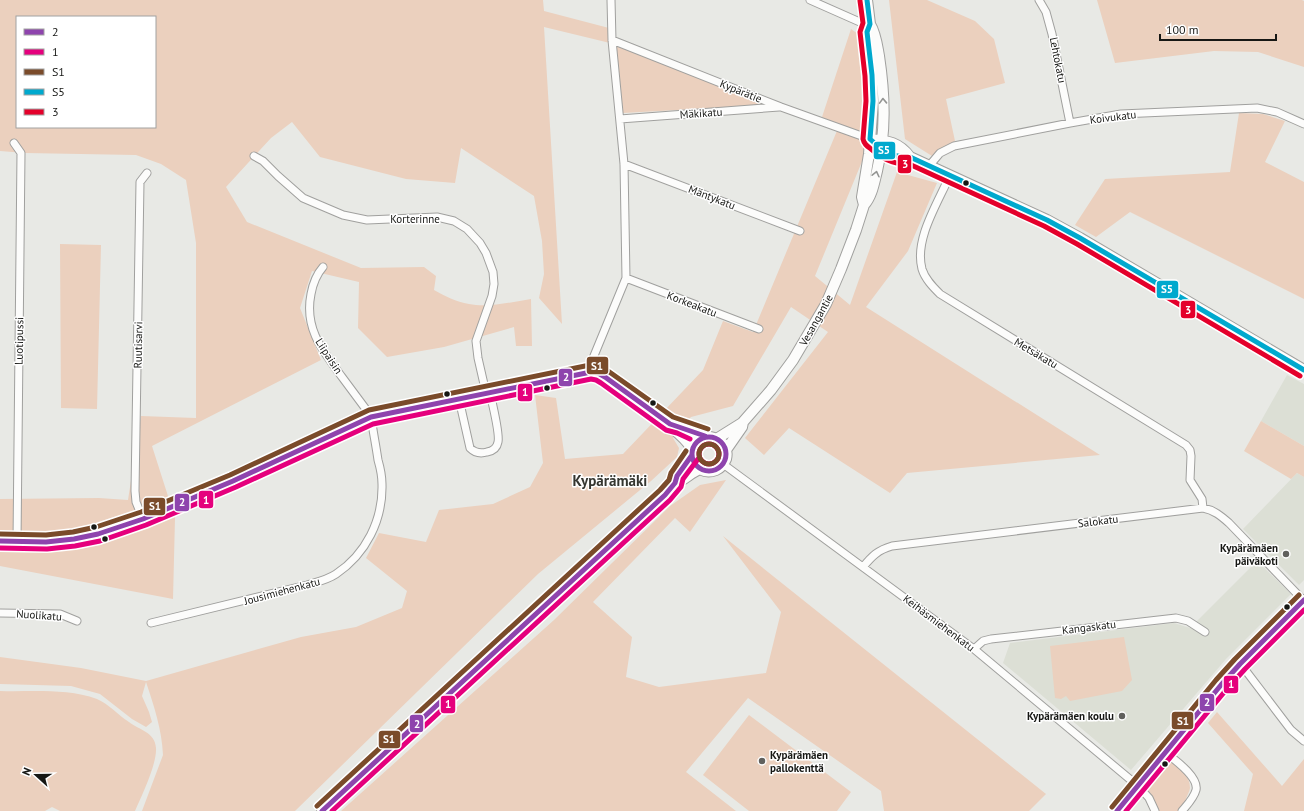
<svg xmlns="http://www.w3.org/2000/svg" width="1304" height="811" viewBox="0 0 1304 811" font-family="'PT Sans',sans-serif">
<style>
.built{fill:#dcdfd5}
.green{fill:#ebd0be;fill-rule:evenodd}
.lines{fill:none;stroke-linecap:round;stroke-linejoin:round}
.street-casing{stroke:#a0a09e;stroke-width:9}
.secondary-casing{stroke:#a0a09e;stroke-width:12}
.street{stroke:#fcfcfb;stroke-width:7}
.secondary{stroke:#fcfcfb;stroke-width:10}
.bus-1-casing{stroke:#fff;stroke-width:8}
.bus-2-casing{stroke:#fff;stroke-width:8}
.bus-3-casing{stroke:#fff;stroke-width:8}
.bus-4-casing{stroke:#fff;stroke-width:8}
.bus-5-casing{stroke:#fff;stroke-width:8}
.bus-1{stroke:#8e44ad;stroke-width:5}
.bus-2{stroke:#e5007d;stroke-width:5}
.bus-3{stroke:#7a4b2a;stroke-width:5}
.bus-4{stroke:#00a9ce;stroke-width:5}
.bus-5{stroke:#e4002b;stroke-width:5}
.oneway{stroke:#949593}
.bus-dot{fill:#161714;stroke:#fff;stroke-width:1.5}
.poi-dot{fill:#60605d;stroke:#fff;stroke-width:1.5}
.labels{text-anchor:middle;dominant-baseline:central;stroke-width:3;stroke-linejoin:round;paint-order:stroke}
.street-label{font-size:11px;fill:#161714;stroke:#fff}
.poi-label{font-size:11px;font-weight:bold;fill:#161714;stroke:#fff;text-anchor:end}
.district-label{font-size:15px;font-weight:bold;fill:#353630;stroke:#fff}
.line-badge{stroke:#fff;stroke-width:1.5}
.badge-label{font-size:11px;text-anchor:middle;font-weight:bold;fill:#fff}
</style>
<rect width="100%" height="100%" fill="#e8e9e5"/>
<path class="built" d="M1287,375L1304,384V446L1261,421Z
M1297,473L1304,477V580L1299,585L1243,529Z
M1257,561L1291,594L1226,659L1131,770L1003,663L1010,643L1174,623L1190,628Z"/>
<path class="green" d="M0,0H543L544,11L609,28L610,43L544,27L562,324L539,298L544,274L542,241L534,196L461,148L455,183L406,179L320,157L292,122L271,138L226,187L247,222L361,268L424,267L436,276L434,290C445,296 456,302 469,304C488,308 511,302 531,299L532,346H516L514,327L444,347L387,357L358,328L359,282L312,271L300,308L321,360L152,446L175,518L173,599L0,566V499L99,498L128,500L141,416L196,418V243L186,180L161,164L136,155L25,153L0,151ZM17,17H155V127H17Z
M889,0H927L975,21L994,39L1005,83L946,99L955,141L940,149L932,156L905,139Z
M1097,0H1302L1304,1V67L1258,52L1214,51L1115,63Z
M851,29L861,36L869,113L863,159L815,276L850,305L897,172L937,183L908,251L866,307L1100,455L907,473L890,493L789,428L764,455L745,438L828,332L791,307L733,406L691,417L673,438L679,448L677,457L651,481L538,574L295,811H142L163,755C162,730 154,706 146,682L142,696L149,712L152,722L146,727L132,719L100,694L71,686L0,684V657L81,668L146,681L301,637L356,627L402,608L407,591L366,558L379,533L426,542L439,510L493,504L530,487L543,463L535,395L556,398L565,459L623,454L703,370L723,321L753,332L839,126L822,117Z
M616,46L768,105L623,113Z
M1239,113L1263,114L1285,121L1265,162L1304,182V299L1130,212L1096,237L1075,225L1105,179L1230,172Z
M60,244L101,245L97,409L61,408Z
M1261,421L1304,446V477L1297,473L1291,479L1244,451Z
M726,480L690,532L675,518L593,602L632,637L626,677L659,687L766,673L781,612L723,536L1046,794L1029,811H884L881,791L748,698L686,772L736,811H341L554,620L670,506L700,485Z
M1124,637L1132,680L1122,691L1070,701L1066,696L1061,699L1055,698L1050,646Z
M0,691C32,692 66,688 97,699C109,704 118,715 129,722C139,730 155,732 156,748C157,764 142,795 135,811H60L52,807L45,811H0Z
M1217,712L1282,786L1304,759V811H1244L1253,774L1208,723Z
M749,715L851,792L837,811H749L703,775Z
M1172,761C1180,769 1190,775 1190,788C1189,794 1185,798 1185,804L1179,811H1158L1148,789Z"/>
<g class="lines">
<defs>
<path id="street" d="M810,0L862,23L870,24
M1039,0L1046,12L1052,34L1070,123
M612,40L781,107L870,139
M620,119L779,107
M14,143L21,153L17,542
M254,156L263,161L278,176L303,198L343,215L367,220L437,217L454,221L467,229L480,243L486,253L493,272L494,284L492,296L476,341L478,358L486,393
M624,164L800,231
M929,166L940,153L954,146L1070,123L1121,114L1257,108L1277,112L1304,124
M950,175C938,203 914,239 922,269C925,279 933,287 940,294L1186,445L1190,450L1191,456L1190,480L1202,499L1203,508
M626,278L759,329
M591,372V363L626,278L624,164L612,40L611,0
M459,399L470,448C475,453 480,454 487,452C493,451 497,448 498,442C500,434 492,402 490,393
M723,464L974,649L1138,786L1149,798L1155,811
M143,519L136,502L135,491L140,182L147,173
M863,567C872,556 878,550 892,546L1203,508C1214,510 1221,516 1229,523L1304,601
M0,613L60,614L77,621
M151,623L307,585C317,582 327,580 336,574C366,554 383,520 382,484C382,476 380,467 378,460C376,446 373,431 371,417L368,412C359,400 351,389 342,377C323,351 304,329 311,294C313,283 316,275 323,267
M974,649L983,641L991,639L1176,618L1188,621L1205,632
M1240,664L1246,671L1291,730L1304,741
M1166,753C1175,760 1199,777 1196,790C1194,798 1187,805 1182,811"/>
<path id="secondary" d="M870,139C888,141 899,142 910,157L1047,220L1080,238L1304,370
M878,145C888,154 897,158 910,157
M864,205C872,196 874,183 877,171C886,132 885,96 879,56C877,45 876,34 870,24
M670,424C679,425 687,430 696,434C707,439 719,434 725,447C727,451 727,455 726,459C724,464 721,468 716,470C693,479 680,445 706,436
M718,438L742,423
M726,450L742,427L743,422L771,390L793,360L826,304L841,269L856,230L864,205L862,197L869,154L873,101L872,75L867,32L870,24L867,0
M675,483C685,481 690,472 701,469
M0,541L46,542L74,539L98,534L143,519L233,481L371,417L591,372L598,373L605,377L670,424C676,434 689,439 692,451
M322,811L665,495L675,483L677,476L692,455
M1117,811L1221,685L1240,664L1304,600"/>
</defs>
<use href="#street" class="street-casing"/>
<use href="#secondary" class="secondary-casing"/>
<use href="#street" class="street"/>
<use href="#secondary" class="secondary"/>
<defs>
<path id="bus-1" d="M692 454a17 17 0 1 1 34 0a17 17 0 1 1-34 0Z
M0,541L46,542L74,539L98,534L143,519L233,481L371,417L591,372L598,373L605,377L670,424L705,436
M322,811L665,495L675,483L677,476L692,455
M1117,811L1221,685L1240,664L1304,600"/>
<path id="bus-2" d="M699 454a10 10 0 1 1 20 0a10 10 0 1 1-20 0Z
M0,548L47,549L75,546L100,541L146,525L236,487L373,424L591,379L596,380L601,383L666,430L677,433L690,439
M332,811L670,500L681,487L683,479L698,459
M1126,811L1226,690L1245,669L1304,610"/>
<path id="bus-3" d="M699 454a10 10 0 1 1 20 0a10 10 0 1 1-20 0Z
M0,534L46,535L73,532L96,527L141,512L230,475L369,410L590,365L600,366L608,371L673,417L708,429
M317,806L660,490L669,480L671,473L686,451
M1112,807L1216,680L1235,659L1299,595"/>
<path id="bus-4" d="M867,0L870,24L867,32L872,75L873,101L870,139C882,150 893,158 910,157L1047,220L1080,238L1304,370"/>
<path id="bus-5" d="M860,1L863,23L860,32L865,76L866,101L863,139C864,144 867,146 871,149C882,158 893,165 909,164L1044,226L1077,244L1300,376"/>
</defs>
<use href="#bus-1" class="bus-1-casing"/>
<use href="#bus-2" class="bus-2-casing"/>
<use href="#bus-3" class="bus-3-casing"/>
<use href="#bus-4" class="bus-4-casing"/>
<use href="#bus-5" class="bus-5-casing"/>
<use href="#bus-1" class="bus-1"/>
<use href="#bus-2" class="bus-2"/>
<use href="#bus-3" class="bus-3"/>
<use href="#bus-4" class="bus-4"/>
<use href="#bus-5" class="bus-5"/>
</g>
<defs><path id="oneway-chevron" d="M-2-3.5L2.5 0L-2 3.5" fill="none" stroke-width="1.6" stroke-linecap="round" stroke-linejoin="round"/></defs>
<g class="oneway">
<use href="#oneway-chevron" transform="translate(883 101) rotate(-92)"/>
<use href="#oneway-chevron" transform="translate(876 174) rotate(-77)"/>
</g>
<g class="bus-dot">
<circle cx="966" cy="183" r="3.5"/>
<circle cx="547" cy="388" r="3.5"/>
<circle cx="447" cy="394" r="3.5"/>
<circle cx="653" cy="403" r="3.5"/>
<circle cx="94" cy="527" r="3.5"/>
<circle cx="105" cy="539" r="3.5"/>
<circle cx="1287" cy="607" r="3.5"/>
<circle cx="1165" cy="764" r="3.5"/>
</g>
<g class="poi-dot">
<circle cx="1286" cy="554" r="4"/>
<circle cx="1122" cy="716" r="4"/>
<circle cx="762" cy="761" r="4"/>
</g>
<g class="labels">
<g class="street-label">
<text transform="translate(1058 60) rotate(79)">Lehtokatu</text>
<text transform="translate(741 91) rotate(22)">Kypärätie</text>
<text transform="translate(701 113) rotate(-4)">Mäkikatu</text>
<text transform="translate(1113 117) rotate(-7)">Koivukatu</text>
<text transform="translate(712 197) rotate(21)">Mäntykatu</text>
<text x="415" y="219">Korterinne</text>
<text transform="translate(692 304) rotate(21)">Korkeakatu</text>
<text transform="translate(816 320) rotate(-61)">Vesangantie</text>
<text transform="translate(19 341) rotate(-89)">Luotipussi</text>
<text transform="translate(138 345) rotate(-89)">Ruutisarvi</text>
<text transform="translate(1036 353) rotate(31)">Metsäkatu</text>
<text transform="translate(329 356) rotate(57)">Liipaisin</text>
<text transform="translate(1098 521) rotate(-7)">Salokatu</text>
<text transform="translate(282 591) rotate(-15)">Jousimiehenkatu</text>
<text transform="translate(39 615) rotate(4)">Nuolikatu</text>
<text transform="translate(939 623) rotate(37)">Keihäsmiehenkatu</text>
<text transform="translate(1089 627) rotate(-7)">Kangaskatu</text>
</g>
<g class="poi-label">
<text x="1278" y="548">Kypärämäen<tspan x="1278" dy="13">päiväkoti</tspan></text>
<text x="1114" y="716">Kypärämäen koulu</text>
<text x="770" y="755" text-anchor="start">Kypärämäen<tspan x="770" dy="13">pallokenttä</tspan></text>
</g>
<g class="district-label">
<text x="610" y="480">Kypärämäki</text>
</g>
</g>
<g class="line-badge">
<rect x="873" y="141" width="23" height="19" rx="4" fill="#00a9ce"/>
<rect x="897" y="154" width="15" height="20" rx="4" fill="#e4002b"/>
<rect x="1156" y="280" width="23" height="19" rx="4" fill="#00a9ce"/>
<rect x="1180" y="300" width="16" height="19" rx="4" fill="#e4002b"/>
<rect x="586" y="356" width="23" height="19" rx="4" fill="#7a4b2a"/>
<rect x="558" y="368" width="15" height="19" rx="4" fill="#8e44ad"/>
<rect x="517" y="383" width="16" height="19" rx="4" fill="#e5007d"/>
<rect x="198" y="490" width="16" height="19" rx="4" fill="#e5007d"/>
<rect x="174" y="493" width="16" height="19" rx="4" fill="#8e44ad"/>
<rect x="143" y="497" width="23" height="19" rx="4" fill="#7a4b2a"/>
<rect x="1223" y="675" width="16" height="19" rx="4" fill="#e5007d"/>
<rect x="1199" y="693" width="16" height="19" rx="4" fill="#8e44ad"/>
<rect x="440" y="695" width="16" height="19" rx="4" fill="#e5007d"/>
<rect x="1171" y="711" width="23" height="19" rx="4" fill="#7a4b2a"/>
<rect x="409" y="714" width="15" height="19" rx="4" fill="#8e44ad"/>
<rect x="378" y="730" width="23" height="19" rx="4" fill="#7a4b2a"/>
</g>
<g class="badge-label">
<text x="884" y="154">S5</text>
<text x="905" y="168">3</text>
<text x="1167" y="293">S5</text>
<text x="1188" y="314">3</text>
<text x="597" y="370">S1</text>
<text x="566" y="381">2</text>
<text x="525" y="396">1</text>
<text x="206" y="504">1</text>
<text x="182" y="506">2</text>
<text x="155" y="510">S1</text>
<text x="1231" y="688">1</text>
<text x="1207" y="706">2</text>
<text x="448" y="708">1</text>
<text x="1183" y="725">S1</text>
<text x="417" y="728">2</text>
<text x="389" y="743">S1</text>
</g>
<rect x="16" y="16" width="140" height="112" fill="#ffffff" stroke="#a2a2a1"/>
<rect x="24" y="29" width="20" height="6" fill="#8e44ad" stroke="#a2a2a1"/>
<text x="52" y="36" font-size="12" fill="#161714">2</text>
<rect x="24" y="49" width="20" height="6" fill="#e5007d" stroke="#a2a2a1"/>
<text x="52" y="56" font-size="12" fill="#161714">1</text>
<rect x="24" y="69" width="20" height="6" fill="#7a4b2a" stroke="#a2a2a1"/>
<text x="52" y="76" font-size="12" fill="#161714">S1</text>
<rect x="24" y="89" width="20" height="6" fill="#00a9ce" stroke="#a2a2a1"/>
<text x="52" y="96" font-size="12" fill="#161714">S5</text>
<rect x="24" y="109" width="20" height="6" fill="#e4002b" stroke="#a2a2a1"/>
<text x="52" y="116" font-size="12" fill="#161714">3</text>
<g transform="translate(36 775) rotate(291)" stroke="#ffffff" stroke-width="3" paint-order="stroke">
<path d="M0-3L7 15L0 10L-7 15Z" fill="#161714"/>
<text y="-6" font-size="11" font-weight="bold" text-anchor="middle" fill="#161714">N</text>
</g>
<path d="M1160 34v6h116v-6" fill="none" stroke="#161714" stroke-width="2"/>
<text x="1166" y="34" font-size="12" fill="#161714" stroke="#ffffff" stroke-width="3" paint-order="stroke">100 m</text>
</svg>
